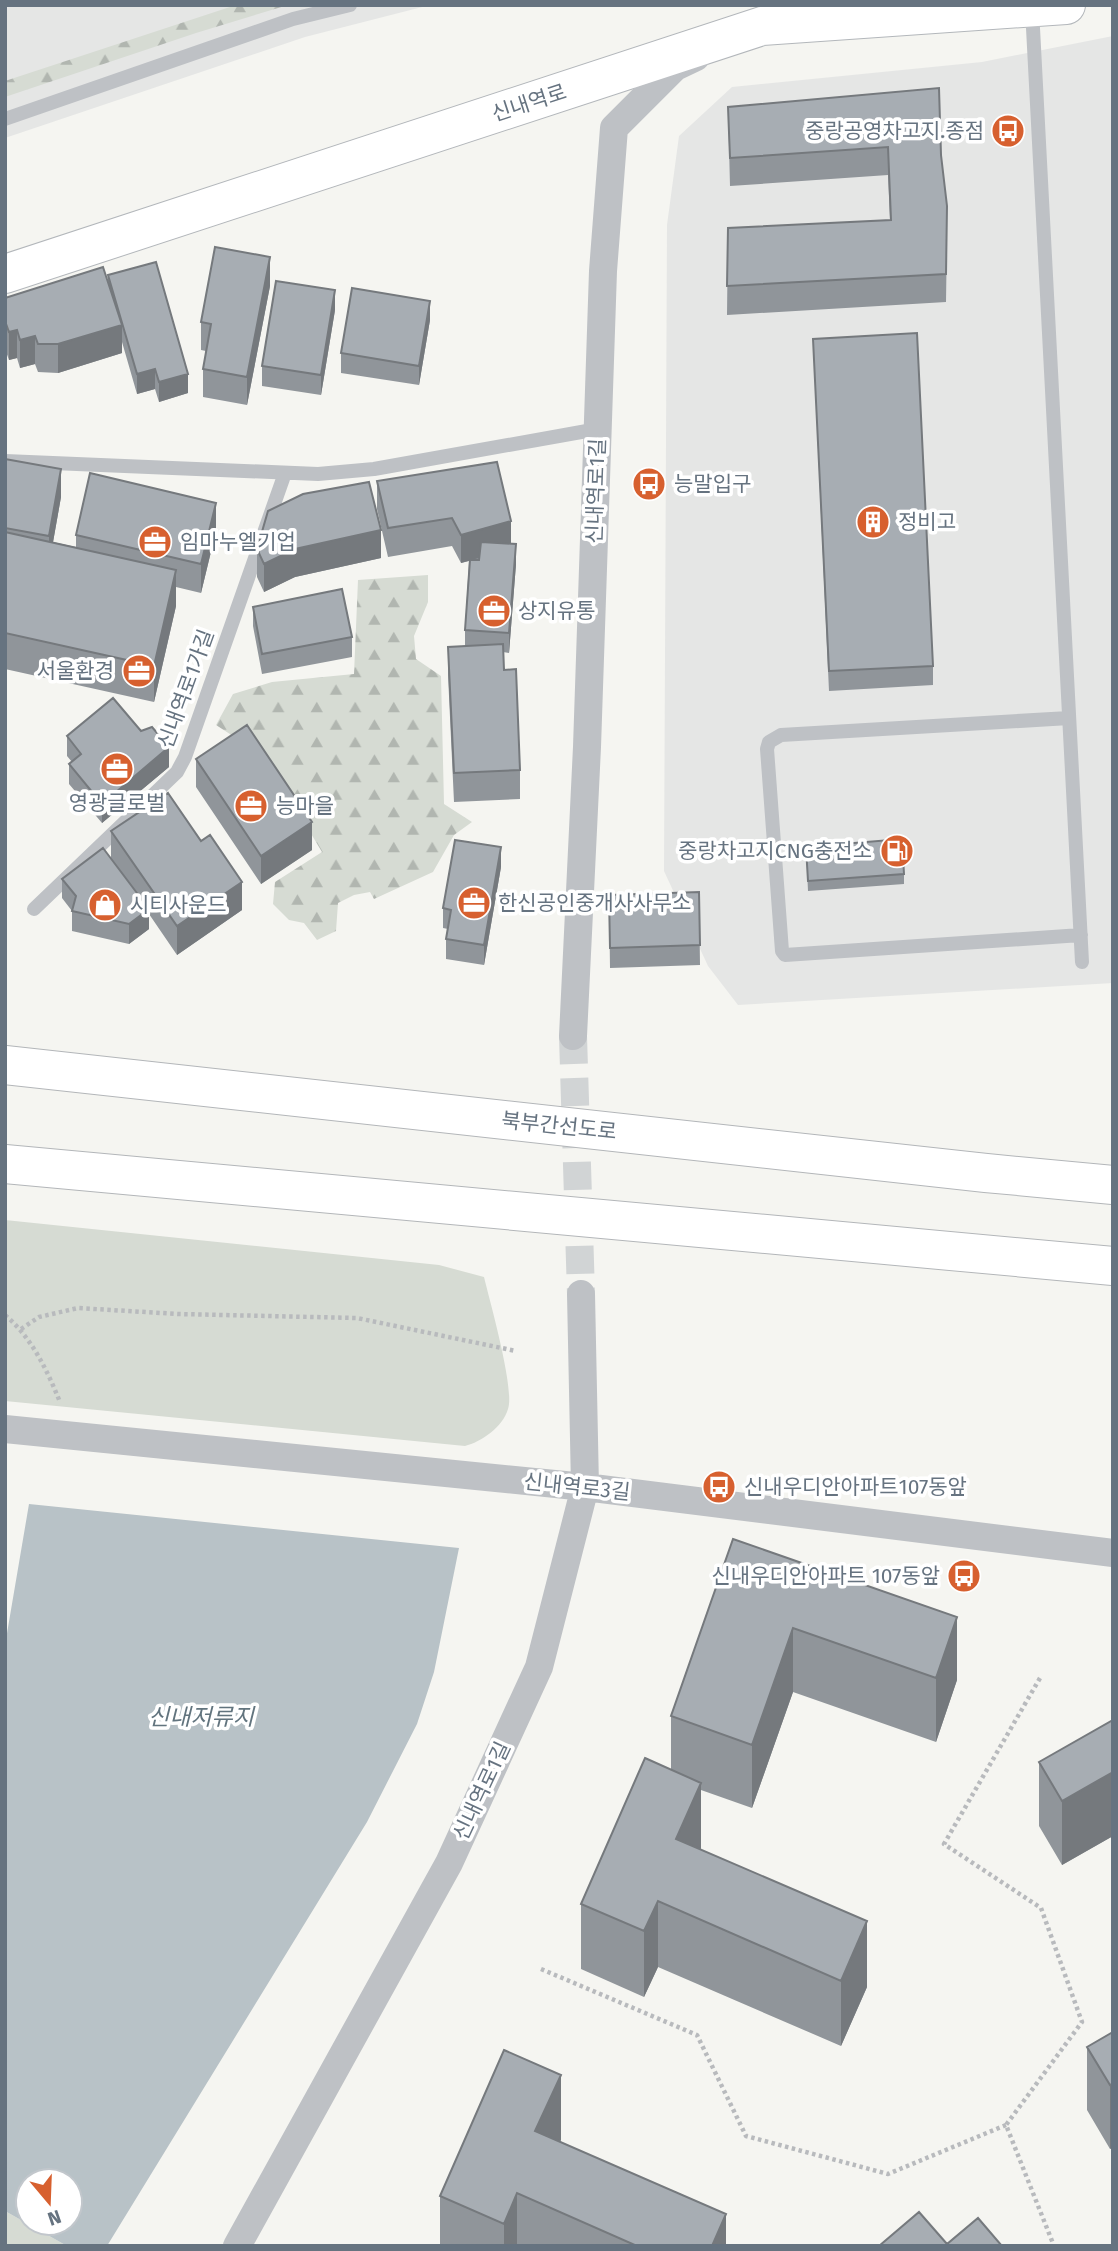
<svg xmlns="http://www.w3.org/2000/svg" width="1118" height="2251" viewBox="0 0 1118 2251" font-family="'Fira Sans','Noto Sans KR',sans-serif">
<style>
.built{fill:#e5e6e5}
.forest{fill:url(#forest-firs)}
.park{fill:#d6dbd3}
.water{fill:#b8c2c7;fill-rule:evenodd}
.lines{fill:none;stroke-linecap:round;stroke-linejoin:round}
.street-tunnel{stroke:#d1d4d5;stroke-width:28;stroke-dasharray:28 14;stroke-linecap:butt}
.secondary-casing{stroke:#b3b7bb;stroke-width:40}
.highway-casing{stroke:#b3b6b9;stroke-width:40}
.path{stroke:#b8babd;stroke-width:4.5;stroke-dasharray:3.5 3.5;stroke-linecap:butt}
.lane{stroke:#bec1c5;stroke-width:14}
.street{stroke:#bec1c5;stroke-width:28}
.secondary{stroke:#fff;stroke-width:38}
.highway{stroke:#fff;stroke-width:38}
.wall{fill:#90959a}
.shaded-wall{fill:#75797d}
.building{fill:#a7adb3;stroke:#75797d;stroke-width:2}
.labels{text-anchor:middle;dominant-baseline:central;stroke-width:7;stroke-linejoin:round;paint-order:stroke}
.street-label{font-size:21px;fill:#667380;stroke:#fff}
.poi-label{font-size:21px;fill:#667380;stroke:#fff;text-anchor:start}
.water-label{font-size:23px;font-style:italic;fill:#62747e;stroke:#fff}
</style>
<defs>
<pattern id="forest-firs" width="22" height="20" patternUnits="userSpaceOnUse" patternTransform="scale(1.75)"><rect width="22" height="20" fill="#d6dbd3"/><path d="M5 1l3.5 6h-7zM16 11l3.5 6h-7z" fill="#b1b6b0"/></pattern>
</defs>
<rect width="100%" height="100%" fill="#f5f5f1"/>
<path class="built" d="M5,5H430L305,37L5,138Z
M1113,36V983L738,1005L708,966L664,871L667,225L679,136L732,87L982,62Z"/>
<path class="forest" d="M236,5H288L196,33L5,97V81Z
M428,575V602L414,636L416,659L441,676L444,804L472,822L454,835L433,872L374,899L370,892L354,895L338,903L336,931L317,940L304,923L289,920L273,904L275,882L322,852L265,757L216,725L233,694L272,682L354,674L358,580Z"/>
<path class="park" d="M5,1220L439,1265L484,1277C490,1302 515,1390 508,1409C503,1427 481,1442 465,1446L5,1401Z
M5,2211L67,2246H5Z"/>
<path class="water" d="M29,1504L459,1548L434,1672L417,1724L367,1822L107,2246H67L5,2211V1645ZM28,2181H70V2223H28Z"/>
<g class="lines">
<path class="street-tunnel" d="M573,1036L581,1294"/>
<defs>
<path id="secondary" d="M5,274L762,26L1066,5"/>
<path id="highway" d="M5,1065L986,1173L1113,1185
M5,1164L1113,1266"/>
</defs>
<use href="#secondary" class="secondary-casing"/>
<use href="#highway" class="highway-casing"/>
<path class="path" d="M5,1315C32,1338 47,1370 60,1402
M21,1329L39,1317L78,1308L178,1314L357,1318L516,1351
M1040,1678L944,1844L1041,1908L1082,2022L1006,2125L1054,2246
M541,1969L697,2035L746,2136L888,2174L1006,2125"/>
<path class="lane" d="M1032,9L1082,962
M5,119L293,19L350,5
M5,461L318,474L374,469L598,429
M1069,718L781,735L769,742L767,749L782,951L785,955L1081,935
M34,909L177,772L185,757L285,473"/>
<path class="street" d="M573,1036L587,747L603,271L614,128L675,67L696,57
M5,1429L585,1487L1113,1553
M237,2246L449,1863L539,1667L585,1487L581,1294"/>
<use href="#secondary" class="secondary"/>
<use href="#highway" class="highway"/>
</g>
<path class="wall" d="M728,107L941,155L947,234L946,302L727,315L728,228L890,220L888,175L730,186Z
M108,275L188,393L159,402L155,389L137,394L122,342V353L58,373L38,372L35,364L20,368L17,358L9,360L5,349V298L108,282Z
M270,286L247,405L203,397V369L206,351L201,350V322Z
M335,310L321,395L262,386V366Z
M430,320L419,385L341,373V353Z
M813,339L933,666V685L829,691Z
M5,459L61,497L53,542L76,547V535L216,531L201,593L176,587V606L154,702L5,669Z
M377,481L511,544L516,564L509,653L503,652L504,670L520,770V799L454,802L448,675V647L465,646V630L469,561L461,563L452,546L388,557L377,509Z
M257,549L381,558L295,577L264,592L257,577Z
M253,607L352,637V657L262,674L253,626Z
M67,736L169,767L102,823L69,784V764L72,762L67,756Z
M196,759L312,850L261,884L196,787Z
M111,831L242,910L177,955L149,914V929L129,944L72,931V911L62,898V879L111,859Z
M806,847L904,874V884L808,891Z
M501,867L484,965L446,959V939L448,929L443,928V908Z
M699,892L700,965L610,968L609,895Z
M733,1539L957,1680L936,1742L793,1692L752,1808L701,1790V1849L867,1987L841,2046L658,1967L644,1997L581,1969V1904L671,1769V1716Z
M1113,1720V1836L1062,1865L1039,1826V1762Z
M1113,2032V2147L1110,2149L1087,2110V2047Z
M561,2140L560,2141L726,2246H440V2196Z"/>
<path class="shaded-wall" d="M270,257V286L247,405V377Z
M335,290V310L321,395V375Z
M430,301V320L419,385V366Z
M122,325V353L58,373V344Z
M17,330V358L9,360V332Z
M35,336V364L20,368V340Z
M155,369V389L137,394V374Z
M188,374V393L159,402V382Z
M61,469V497L49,565V536Z
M216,503V531L201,593V564Z
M511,521V549L461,563V535Z
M381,530V558L295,577L264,592V564L295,549Z
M516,544V564L509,653V633Z
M176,570V606L154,702V666Z
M169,747V767L102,823V804Z
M312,822V850L261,884V856Z
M501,847V867L484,965V945Z
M242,882V910L177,955V926Z
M149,909V929L129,944V924Z
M957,1617V1680L936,1742V1678Z
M793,1628V1692L752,1808V1745Z
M1113,1772V1836L1062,1865V1801Z
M701,1783V1848L676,1904V1839Z
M658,1901V1967L644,1997V1931Z
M867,1921V1987L841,2046V1981Z
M561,2075V2140L535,2196V2131Z
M1113,2084V2147L1110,2149V2085Z
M517,2193V2246H504V2224Z
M726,2214V2246H712Z"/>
<path class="building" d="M939,88L941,155L947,206L946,274L727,286L728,228L891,220L888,147L730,158L728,107Z
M215,247L270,257L247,377L203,369L211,324L201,322Z
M156,262L188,374L159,382L155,369L137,374L108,275Z
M103,267L122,325L58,344H38L35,336L20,340L17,330L9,332L5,321V298Z
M276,281L335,290L321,375L262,366Z
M352,288L430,301L419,366L341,353Z
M917,333L933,666L829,671L813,339Z
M5,459L61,469L49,536L5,528Z
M497,462L511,521L461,535L452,518L388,528L377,481Z
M90,473L216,503L201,564L76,535Z
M369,482L381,530L295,549L264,564L257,549L268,511L303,494Z
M5,532L176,570L154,666L5,633Z
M481,542L516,544L509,633L465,630L470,560H479Z
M342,589L352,637L262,654L253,607Z
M503,644L504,670L516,669L520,770L454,773L448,647Z
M113,698L141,731L152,727L169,747L102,804L69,764L81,754L67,736Z
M247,725L312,822L261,856L196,759Z
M168,793L201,841L210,835L242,882L177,926L111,831Z
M902,839L904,874L808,881L806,847Z
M455,840L501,847L484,945L446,939L451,910L443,908Z
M103,848L149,909L129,924L72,911L76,896L62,879Z
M699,892L700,945L610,948L609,895Z
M733,1539L957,1617L936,1678L793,1628L752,1745L671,1716Z
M1113,1720V1772L1062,1801L1039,1762Z
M645,1758L701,1783L676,1839L867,1921L841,1981L658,1901L644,1931L581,1904Z
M1113,2032V2084L1110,2085L1087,2047Z
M504,2050L561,2075L535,2131L726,2214L712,2246H637L517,2193L504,2224L440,2196Z
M919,2212L947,2244L978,2218L1002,2246H879Z"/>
<defs>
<symbol id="bus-disc" viewBox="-11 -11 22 22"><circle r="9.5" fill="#d7602f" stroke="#fff"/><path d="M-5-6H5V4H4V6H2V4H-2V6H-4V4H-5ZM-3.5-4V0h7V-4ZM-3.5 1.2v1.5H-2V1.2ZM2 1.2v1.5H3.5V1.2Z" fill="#fff"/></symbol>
<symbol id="building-disc" viewBox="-11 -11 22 22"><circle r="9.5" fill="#d7602f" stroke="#fff"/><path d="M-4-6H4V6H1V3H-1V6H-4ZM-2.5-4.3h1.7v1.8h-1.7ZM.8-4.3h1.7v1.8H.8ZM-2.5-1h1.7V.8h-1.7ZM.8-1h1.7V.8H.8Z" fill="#fff"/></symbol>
<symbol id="office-disc" viewBox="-11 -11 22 22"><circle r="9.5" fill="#d7602f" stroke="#fff"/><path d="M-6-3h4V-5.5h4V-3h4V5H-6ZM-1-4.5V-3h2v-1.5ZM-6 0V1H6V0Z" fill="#fff"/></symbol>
<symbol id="fuel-disc" viewBox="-11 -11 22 22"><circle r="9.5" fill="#d7602f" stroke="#fff"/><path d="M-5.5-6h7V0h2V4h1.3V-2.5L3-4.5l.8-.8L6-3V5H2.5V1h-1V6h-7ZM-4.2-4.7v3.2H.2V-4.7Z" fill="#fff"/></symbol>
<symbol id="shop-disc" viewBox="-11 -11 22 22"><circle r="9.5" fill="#d7602f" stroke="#fff"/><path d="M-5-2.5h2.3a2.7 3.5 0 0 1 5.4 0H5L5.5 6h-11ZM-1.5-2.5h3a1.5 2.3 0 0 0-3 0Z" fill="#fff"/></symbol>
</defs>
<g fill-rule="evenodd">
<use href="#bus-disc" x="989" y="112" width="38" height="38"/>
<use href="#bus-disc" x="630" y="465" width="38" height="38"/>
<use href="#building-disc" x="854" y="503" width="38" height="38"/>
<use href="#office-disc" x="136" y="523" width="38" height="38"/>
<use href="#office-disc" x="475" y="592" width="38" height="38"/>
<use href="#office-disc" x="120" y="652" width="38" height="38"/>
<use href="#office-disc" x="98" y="750" width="38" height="38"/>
<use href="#office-disc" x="232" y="787" width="38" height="38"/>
<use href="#fuel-disc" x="878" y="832" width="38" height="38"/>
<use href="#office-disc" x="455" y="884" width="38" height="38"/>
<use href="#shop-disc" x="86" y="886" width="38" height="38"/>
<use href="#bus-disc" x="700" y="1468" width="38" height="38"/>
<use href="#bus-disc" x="945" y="1557" width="38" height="38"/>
</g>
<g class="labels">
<g class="street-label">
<text transform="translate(529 103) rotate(-18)">신내역로</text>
<text transform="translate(596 491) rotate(-88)">신내역로1길</text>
<text transform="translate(186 689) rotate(-70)">신내역로1가길</text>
<text transform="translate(559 1126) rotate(6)">북부간선도로</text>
<text transform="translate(577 1487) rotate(6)">신내역로3길</text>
<text transform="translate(482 1791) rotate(-65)">신내역로1길</text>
</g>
<g class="poi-label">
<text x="984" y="131" text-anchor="end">중랑공영차고지.종점</text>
<text x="674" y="484">능말입구</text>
<text x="898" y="522">정비고</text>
<text x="180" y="542">임마누엘기업</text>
<text x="518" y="611">상지유통</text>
<text x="114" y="671" text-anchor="end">서울환경</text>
<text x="117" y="803" text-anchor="middle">영광글로벌</text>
<text x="276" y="806">능마을</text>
<text x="872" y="851" text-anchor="end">중랑차고지CNG충전소</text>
<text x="498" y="903">한신공인중개사사무소</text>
<text x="130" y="905">시티사운드</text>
<text x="744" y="1487">신내우디안아파트107동앞</text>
<text x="940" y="1576" text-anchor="end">신내우디안아파트 107동앞</text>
</g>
<g class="water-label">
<text x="201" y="1717">신내저류지</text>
</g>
</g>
<rect width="1118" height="2251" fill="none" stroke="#667380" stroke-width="14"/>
<g transform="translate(49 2202) rotate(161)"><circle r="33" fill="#ffffff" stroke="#c2c7cc" stroke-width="2"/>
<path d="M0-5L12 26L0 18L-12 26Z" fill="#d7602f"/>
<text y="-10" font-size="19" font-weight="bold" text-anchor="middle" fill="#667380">N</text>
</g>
</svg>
